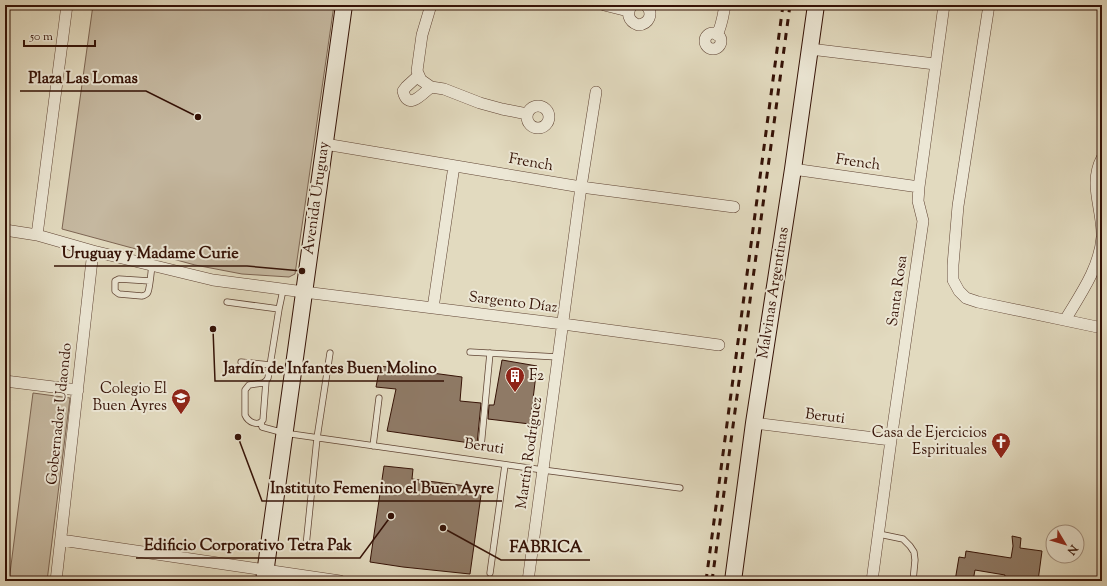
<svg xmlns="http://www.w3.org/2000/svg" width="1107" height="586" viewBox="0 0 1107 586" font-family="'Sorts Mill Goudy',serif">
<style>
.green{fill:#c5b8a0;stroke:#7d6553}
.building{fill:#8f7a66;stroke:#351206}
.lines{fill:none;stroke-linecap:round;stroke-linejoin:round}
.lane-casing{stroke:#604434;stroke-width:7}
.street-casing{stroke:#604434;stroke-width:12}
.secondary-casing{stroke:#351206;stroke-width:18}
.lane{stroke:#ece7d5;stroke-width:5.5}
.street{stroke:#ece7d5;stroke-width:11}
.secondary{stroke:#ece7d5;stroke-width:16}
.rail{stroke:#351206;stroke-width:3;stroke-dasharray:7 7;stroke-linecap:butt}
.labels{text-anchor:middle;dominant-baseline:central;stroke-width:4;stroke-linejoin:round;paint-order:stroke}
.street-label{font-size:15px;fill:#351206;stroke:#ece7d5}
.poi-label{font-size:15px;fill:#351206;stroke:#ece7d5;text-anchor:end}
.leader{fill:none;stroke:#351206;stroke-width:1.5}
.callout-dot{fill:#351206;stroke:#ece7d5;stroke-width:1.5}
.callout-label{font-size:16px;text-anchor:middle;font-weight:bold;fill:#351206;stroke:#ece7d5;stroke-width:4;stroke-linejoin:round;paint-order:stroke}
</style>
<rect width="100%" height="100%" fill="#e2dabf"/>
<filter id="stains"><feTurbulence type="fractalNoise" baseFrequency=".005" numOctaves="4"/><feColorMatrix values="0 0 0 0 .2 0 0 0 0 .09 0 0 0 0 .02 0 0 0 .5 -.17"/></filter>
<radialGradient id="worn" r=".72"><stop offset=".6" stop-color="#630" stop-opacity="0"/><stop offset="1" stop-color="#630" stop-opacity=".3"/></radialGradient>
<path class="green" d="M93,5H334L295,274L289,277L242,274L195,265L62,229Z
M33,393L70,398L47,581H9Z"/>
<path class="building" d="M502,360L537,366L530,424L488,419L489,405H494Z
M380,366L462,377L460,401L481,403L477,444L387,431L396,389L376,387Z
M384,466L413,469L412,479L482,488L470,574L403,567L370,562Z
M1012,536L1021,538L1020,548L1042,551L1038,581H1004L1005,575L975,570L973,581H955L959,557L965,558L966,551L1011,558L1013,546Z"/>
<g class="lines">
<defs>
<path id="lane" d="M150,281L119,279L115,281V291L119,294L142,296C145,295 147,295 148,292C150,287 151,272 152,265
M227,302L279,309
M470,352L558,357
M241,362L270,365
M266,381L263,383L249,385L245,390V415C248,422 258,427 263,420L266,381L268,378L279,309L283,290
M261,422L262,427L284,433L543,470L680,488
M373,446L379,398
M481,447L490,353
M879,534L903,539L910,546L914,552L915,560L913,581
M306,546L317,438L330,353
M490,573L505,465"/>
<path id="street" d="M431,5L422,35L417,71L421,80L431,87L444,89L480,103L502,109L527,114
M604,5L628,11
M632,5C626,13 628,21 638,25C649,24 654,14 646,5
M989,5L958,206L953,265V280L959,291L966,298L978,302L1102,328
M705 41a8 8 0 1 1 16 0a8 8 0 1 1-16 0Z
M717,35C722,25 723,16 725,5
M810,49L935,64
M418,76L406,87L403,91C408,112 423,93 431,87
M527 117a11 11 0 1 1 22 0a11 11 0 1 1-22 0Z
M325,144L581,187L734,207
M793,169L919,187
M5,230L37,235L93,251L213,280L304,292L563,324L719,345
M37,235L67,5
M433,308L454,166
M1065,320C1080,295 1100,267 1102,237C1103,209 1088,184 1102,158
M5,381L78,390
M754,423L891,440
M61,540L340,581
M56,581L93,251
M528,581L581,187L596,92
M872,581L891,440L923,221L918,201L919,187L944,5"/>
<path id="secondary" d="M264,581L344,5
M733,581L754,423L793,169L816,5"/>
</defs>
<use href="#lane" class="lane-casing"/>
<use href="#street" class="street-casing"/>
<use href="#secondary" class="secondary-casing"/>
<use href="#lane" class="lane"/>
<use href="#street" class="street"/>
<use href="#secondary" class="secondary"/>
<path class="rail" d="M706,581L783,5
M712,581L790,5"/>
</g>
<defs>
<symbol id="building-pin" viewBox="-11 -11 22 30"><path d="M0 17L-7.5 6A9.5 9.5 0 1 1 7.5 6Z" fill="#8f2418" stroke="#ece7d5"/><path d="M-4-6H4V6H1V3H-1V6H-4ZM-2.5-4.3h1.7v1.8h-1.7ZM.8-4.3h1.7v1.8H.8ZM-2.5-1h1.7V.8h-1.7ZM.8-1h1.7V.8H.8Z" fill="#fff"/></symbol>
<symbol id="school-pin" viewBox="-11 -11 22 30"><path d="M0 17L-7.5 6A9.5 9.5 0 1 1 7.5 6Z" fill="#8f2418" stroke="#ece7d5"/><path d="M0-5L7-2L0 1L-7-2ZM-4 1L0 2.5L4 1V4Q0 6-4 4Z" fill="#fff"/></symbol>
<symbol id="church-pin" viewBox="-11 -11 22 30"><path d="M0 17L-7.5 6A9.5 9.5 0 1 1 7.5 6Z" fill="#8f2418" stroke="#ece7d5"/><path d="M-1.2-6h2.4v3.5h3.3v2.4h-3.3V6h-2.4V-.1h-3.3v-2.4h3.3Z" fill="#fff"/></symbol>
</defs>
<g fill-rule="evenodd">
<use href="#building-pin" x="504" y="365" width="22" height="30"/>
<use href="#school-pin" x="170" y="387" width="22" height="30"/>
<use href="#church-pin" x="990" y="431" width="22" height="30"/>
</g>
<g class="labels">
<g class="street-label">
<text transform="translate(531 163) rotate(10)">French</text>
<text transform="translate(858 163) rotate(8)">French</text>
<text transform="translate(317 198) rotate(-82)">Avenida Uruguay</text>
<text transform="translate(898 291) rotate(-82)">Santa Rosa</text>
<text transform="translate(774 293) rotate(-81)">Malvinas Argentinas</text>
<text transform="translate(513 303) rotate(7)">Sargento Díaz</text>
<text transform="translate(60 414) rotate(-84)">Gobernador Udaondo</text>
<text transform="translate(825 417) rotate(7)">Beruti</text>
<text transform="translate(484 447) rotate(8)">Beruti</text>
<text transform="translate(530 453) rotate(-82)">Martín Rodríguez</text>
</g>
<g class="poi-label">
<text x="529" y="376" text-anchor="start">F2</text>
<text x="167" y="389">Colegio El<tspan x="167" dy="17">Buen Ayres</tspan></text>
<text x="987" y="433">Casa de Ejercicios<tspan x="987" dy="17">Espirituales</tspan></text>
</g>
</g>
<path class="leader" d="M198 117L146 91H20M302 271L247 266H54M213 329L215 381H444M238 437L262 501H502M391 516L360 558H136M443 528L501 560H590"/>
<g class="callout-dot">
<circle cx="198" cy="117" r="4"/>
<circle cx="302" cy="271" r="4"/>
<circle cx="213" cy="329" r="4"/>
<circle cx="238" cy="437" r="4"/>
<circle cx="391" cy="516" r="4"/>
<circle cx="443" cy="528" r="4"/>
</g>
<g class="callout-label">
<text x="83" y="83">Plaza Las Lomas</text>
<text x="150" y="258">Uruguay y Madame Curie</text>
<text x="330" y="373">Jardín de Infantes Buen Molino</text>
<text x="382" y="493">Instituto Femenino el Buen Ayre</text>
<text x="248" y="550">Edificio Corporativo Tetra Pak</text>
<text x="546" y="552">FABRICA</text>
</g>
<rect width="1107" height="586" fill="none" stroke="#e2dabf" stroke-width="20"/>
<rect x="6" y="6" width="1095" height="574" fill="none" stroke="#351206" stroke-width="2"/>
<rect x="10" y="10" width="1087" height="566" fill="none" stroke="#351206"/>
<g transform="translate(1065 544) rotate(128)"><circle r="19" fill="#ece7d5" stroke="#a39282"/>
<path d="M0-3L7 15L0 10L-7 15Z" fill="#8f2418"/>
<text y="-6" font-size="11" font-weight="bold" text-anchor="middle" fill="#351206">N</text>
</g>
<path d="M24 40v6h71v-6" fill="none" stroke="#351206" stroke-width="2"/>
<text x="30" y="40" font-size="12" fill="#351206" stroke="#ece7d5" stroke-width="3" paint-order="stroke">50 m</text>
<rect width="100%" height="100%" filter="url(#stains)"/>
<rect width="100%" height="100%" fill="url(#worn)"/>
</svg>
